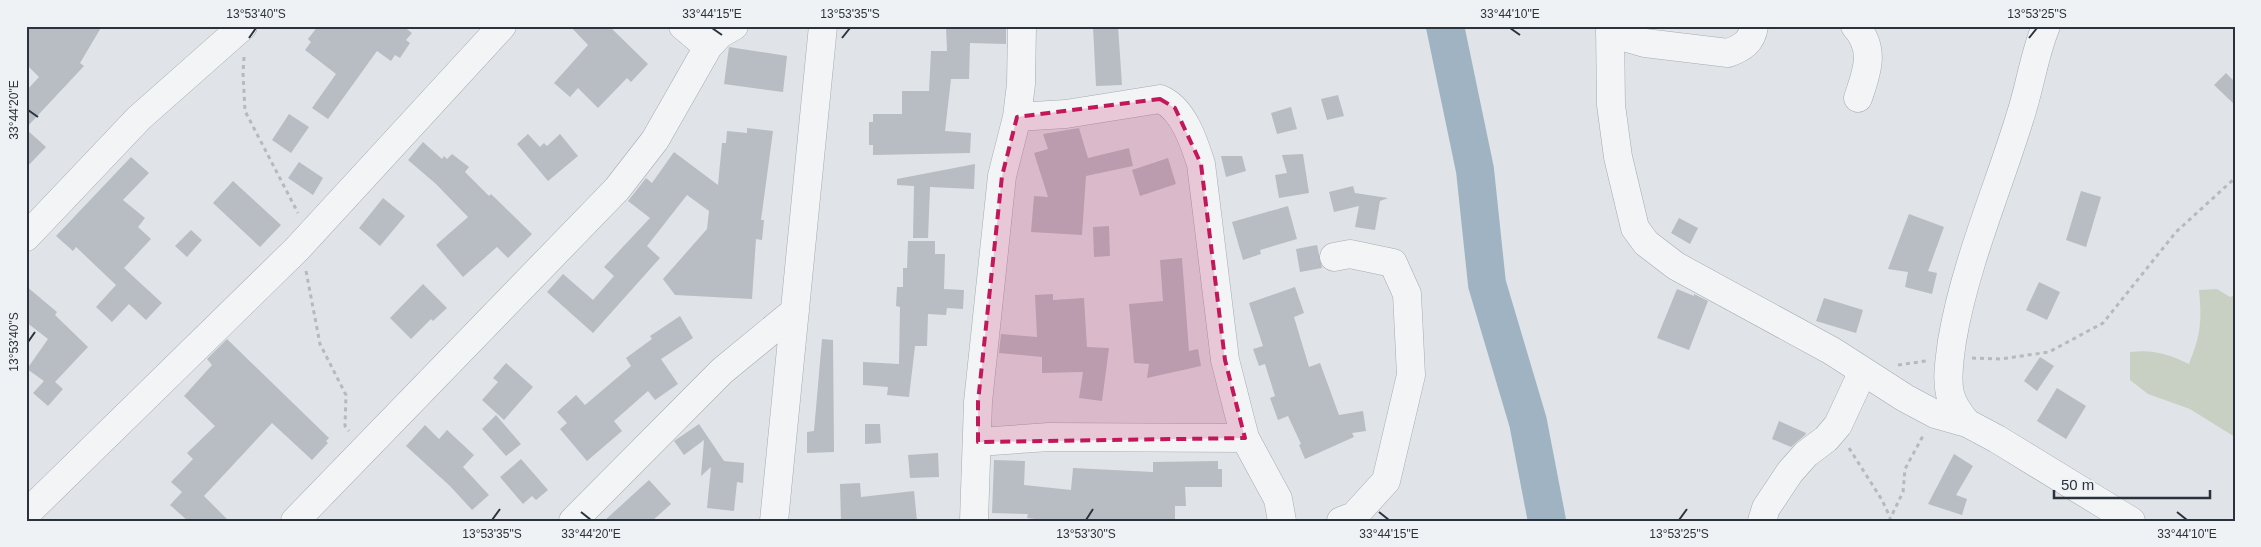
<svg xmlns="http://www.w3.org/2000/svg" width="2261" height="547" viewBox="0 0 2261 547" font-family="Arial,sans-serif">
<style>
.green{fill:#c7d0c2}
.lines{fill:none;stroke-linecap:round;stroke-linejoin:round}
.river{stroke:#9fb3c3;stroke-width:38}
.building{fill:#b8bdc3}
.minor-casing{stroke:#a6abb1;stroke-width:29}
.path{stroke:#b6babe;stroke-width:3;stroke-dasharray:4 4;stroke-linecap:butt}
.minor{stroke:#f2f4f6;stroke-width:28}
.marked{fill:#c2185b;fill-opacity:0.2;stroke:#c2185b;stroke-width:4;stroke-dasharray:10 6;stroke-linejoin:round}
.ticks{fill:none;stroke:#2a333d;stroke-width:2}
.neatline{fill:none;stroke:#2a333d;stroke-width:2}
.ticks-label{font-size:12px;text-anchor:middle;fill:#2a333d}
</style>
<rect width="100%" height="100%" fill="#e0e3e7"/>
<path class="green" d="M2217,289L2230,297L2235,295V437L2190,409L2148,394L2130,380V352C2153,349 2169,354 2189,364C2201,334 2202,321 2199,290Z"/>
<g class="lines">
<path class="river" d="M1445,26L1475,170L1487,284L1528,422L1547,521"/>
</g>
<path class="building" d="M26,26H102L80,63L84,66L26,128V91L39,77L26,64Z
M318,26H403L412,33L406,40L410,43L400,58L395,55L391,61L377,51L328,119L312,108L336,74L305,50L311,42L308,39Z
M570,26H609L648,64L631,82L627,78L598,108L578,88L570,97L554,83L588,45Z
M946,26H1006V44L970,43L969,79H951L945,131L971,133L970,153L873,155V145H869V122H873V114H902V91H929L931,51H947Z
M1093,26H1118L1122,85L1096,86Z
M729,47L787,56L783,92L724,84Z
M2226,73L2235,82V105L2214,85Z
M1338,95L1344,116L1327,120L1321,99Z
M1291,107L1297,129L1277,134L1271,113Z
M289,114L309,127L291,153L272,140Z
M747,128L773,131L761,220H764L762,240L756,239L752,299L675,295L663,279L707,229L709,211L687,195L647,246L660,258L593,333L547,292L563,274L593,300L614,276L604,267L650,218L628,201L646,178L652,183L674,152L718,185L722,143H726L727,131L747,133Z
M1079,128L1088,158L1129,148L1133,166L1086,176L1082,235L1031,232L1034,196L1048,197L1034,153L1048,149L1043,134Z
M26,129L46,147L26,168Z
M528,134L540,147L544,143L547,146L560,134L578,156L548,181L517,144Z
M423,142L442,159L444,156L447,159L452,154L469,167L465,172L489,196L491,194L532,234L508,258L497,247L463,277L436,245L468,217L436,184L408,160Z
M1303,154L1309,193L1279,198L1275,175L1287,173L1282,155Z
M1221,156H1242L1246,171L1226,177Z
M131,157L149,173L123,200L145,218L138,227L151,239L124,268L162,303L146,320L129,304L112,322L96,307L116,285L76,247L73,251L56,236Z
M1168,158L1176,184L1140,196L1132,170Z
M299,162L323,178L313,195L288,178Z
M975,164L974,189L930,187L928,238H913L914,186L897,185V179Z
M233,181L281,225L260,247L213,203Z
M1353,186L1355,193L1388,198L1380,201L1375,230L1355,227L1359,206L1334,212L1329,192Z
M2081,191L2101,197L2086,247L2066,240Z
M383,198L405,216L380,246L359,228Z
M1288,206L1297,239L1260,250L1261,254L1243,260L1232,222Z
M1909,214L1944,227L1928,271L1937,273L1932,294L1905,287L1908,272L1888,269Z
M1679,218L1698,228L1690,244L1671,233Z
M1109,226L1110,256L1094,257L1093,227Z
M191,230L202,240L187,257L175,246Z
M908,241H935V254H945L944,289L964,290L963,309L947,308L946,315L928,314L927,346H915L909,397L887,395L888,387L863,385V362L899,364L900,307L896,306L897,287H903V268H907Z
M1317,245L1322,268L1300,272L1296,249Z
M1182,258L1189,351L1198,349L1201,366L1147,378L1149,364L1134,363L1129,304L1163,301L1160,260Z
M2039,282L2060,292L2047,320L2026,310Z
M423,284L447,308L433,321L431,319L411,339L390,318Z
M26,286L57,312L55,315L88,347L55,382L63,389L48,406L33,393L44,381L27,369L48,339L26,322Z
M1295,287L1304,313L1294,317L1309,367L1320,363L1339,415L1363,411L1366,431L1352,433L1354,437L1305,459L1299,445L1301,444L1288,416L1278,420L1270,398L1275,396L1265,364L1259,366L1253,349L1263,346L1249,303Z
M1677,289L1694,296V294L1708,301L1689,350L1657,338Z
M1053,294V300L1084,298L1087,347L1109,348L1102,401L1079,398L1083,372L1042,373V357L999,353L1001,334L1037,337L1035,295Z
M1824,298L1863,310L1856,333L1816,321Z
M680,316L693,338L661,359L678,384L655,400L648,391L614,421L622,431L587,461L560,429L567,423L557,412L576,395L585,405L631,366L626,358L652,339L650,336Z
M227,339L329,438L326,441L328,443L312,460L272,423L204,496L229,521H188L170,505L182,492L171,482L193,459L187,453L215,426L184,396L212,365L207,359Z
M822,339L833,340L834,452L807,453V432L814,431Z
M2040,357L2054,366L2037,391L2024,381Z
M506,363L533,387L504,420L482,400L498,382L493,378Z
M2057,388L2086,406L2066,439L2037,421Z
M496,415L521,444L506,456L482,429Z
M1779,421L1806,433L1805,435L1791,447L1772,439Z
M699,424L724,461L744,463L743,483L737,482L734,511L707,508L711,467L701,476L704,440L684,455L674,441Z
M865,424H880L881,443L865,444Z
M425,425L439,439L447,430L474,455L463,467L489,495L472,510L450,486L406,446Z
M938,453L939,477L910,478L908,455Z
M1954,454L1973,466L1956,495L1967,499L1962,515L1928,504Z
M521,459L548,490L536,500L532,496L523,504L500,477Z
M994,460L1025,461L1024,485L1071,490L1073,468L1153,472V462L1218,461V469H1222V487H1185L1186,506H1175V521H1052L1027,518L1028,514L992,513Z
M649,480L671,504L652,521H604Z
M860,483L861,497L914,491L917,521H841L840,484Z"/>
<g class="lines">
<defs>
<path id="minor" d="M683,26L708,47
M1610,26L1611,105L1618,157L1635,228L1646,243L1676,266L1832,351L1905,398L1935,414L1967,423L1997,439L2131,521
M1855,26C1876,49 1867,72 1858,98
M1610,33L1645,43L1728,53C1742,48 1752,42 1754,26
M1017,117L1066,114L1160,99C1183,108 1194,142 1201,164L1225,360L1245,438L1278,499L1282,521
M26,237L139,118L243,26
M1334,257L1350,254L1393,263L1407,294L1411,375L1386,481L1354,516L1341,521
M1967,423C1959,414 1953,406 1950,394C1946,378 1950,357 1952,341C1965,264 1997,192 2020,117C2030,87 2034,55 2046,26
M978,442L1049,437L1245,438
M26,514L297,249L502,26
M295,521L617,189L655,140L708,47L720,34L734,26
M573,521L722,371L795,311
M774,521L823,26
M974,521L978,402L1002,176L1017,117L1021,84L1022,26
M1762,521L1766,508L1790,472L1806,454L1826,439L1838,425L1863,371"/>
</defs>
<use href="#minor" class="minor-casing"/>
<path class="path" d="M244,57L243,73L245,111L298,213
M306,271L320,344L346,395L345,426L349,431
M1972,358L2001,359L2049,352L2103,323L2176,232L2235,178
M1898,365L1926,361
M1849,448L1882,500L1890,517
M1889,521L1903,492L1905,469L1924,434"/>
<use href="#minor" class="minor"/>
</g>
<path class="marked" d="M1160,99L1175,108L1201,164L1225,360L1245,438L978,442V402L1002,176L1017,117Z"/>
<path class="ticks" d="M712,28L722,35M1510,28L1520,35M249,38L256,28M842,38L850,28M2029,38L2037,28M28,110L38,117M28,342L35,332M581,512L591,520M1379,512L1389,520M2177,512L2187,520M492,520L500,509M1086,520L1093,509M1679,520L1687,509"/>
<rect width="2261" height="547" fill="none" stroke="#eff2f5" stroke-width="55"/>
<path d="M2054 490v8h156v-8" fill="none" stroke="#2a333d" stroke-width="2.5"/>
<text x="2061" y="490" font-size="15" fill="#2a333d" stroke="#eff2f5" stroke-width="4" paint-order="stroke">50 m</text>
<rect x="28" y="28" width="2206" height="492" class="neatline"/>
<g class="ticks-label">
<text x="256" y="18">13°53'40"S</text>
<text x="712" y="18">33°44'15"E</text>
<text x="850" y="18">13°53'35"S</text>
<text x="1510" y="18">33°44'10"E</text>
<text x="2037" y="18">13°53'25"S</text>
<text transform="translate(14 110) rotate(-90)" y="4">33°44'20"E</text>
<text transform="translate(14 342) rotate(-90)" y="4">13°53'40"S</text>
<text x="492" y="538">13°53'35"S</text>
<text x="591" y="538">33°44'20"E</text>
<text x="1086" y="538">13°53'30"S</text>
<text x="1389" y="538">33°44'15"E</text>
<text x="1679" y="538">13°53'25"S</text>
<text x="2187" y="538">33°44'10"E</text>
</g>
</svg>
